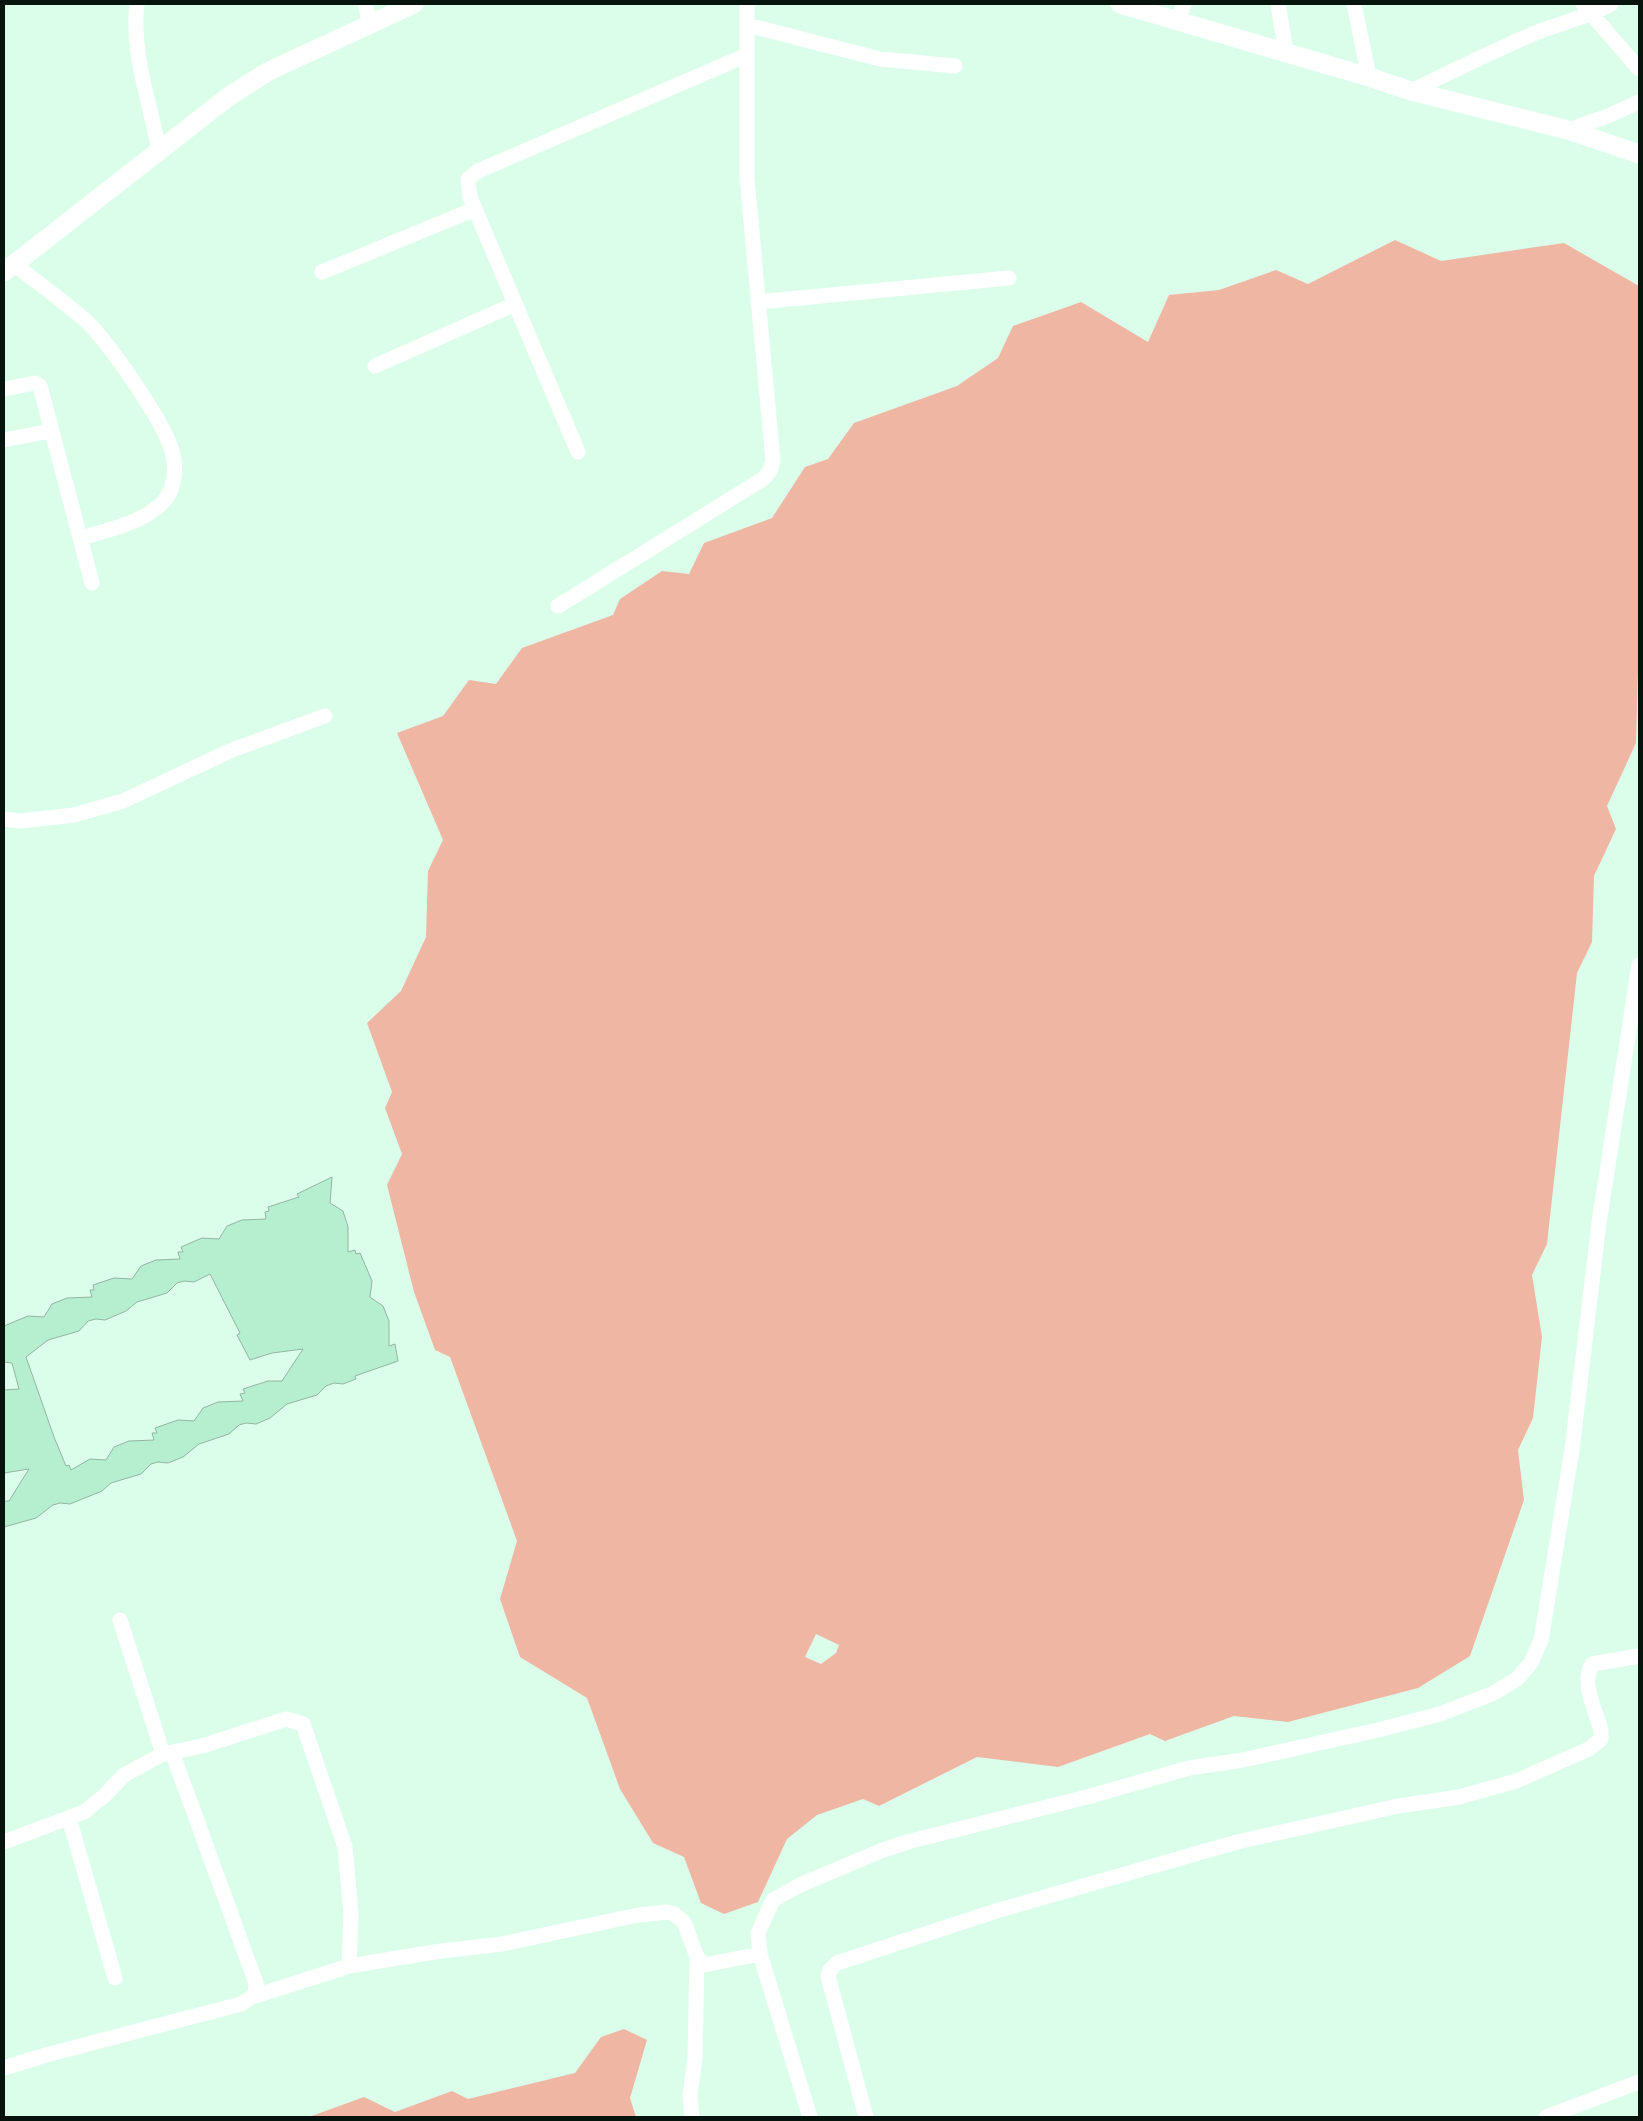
<svg xmlns="http://www.w3.org/2000/svg" width="1643" height="2121" viewBox="0 0 1643 2121" font-family="Rubik,sans-serif">
<style>
.water{fill:#f0b6a4;fill-rule:evenodd}
.building{fill:#b5efcf;stroke:#94b5a3;fill-rule:evenodd}
.lines{fill:none;stroke-linecap:round;stroke-linejoin:round}
.minor{stroke:#fff;stroke-width:15}
.tertiary{stroke:#fff;stroke-width:19}
</style>
<rect width="100%" height="100%" fill="#dbfeea"/>
<path class="water" d="M1395,240L1441,261L1564,243L1639,286V637L1636,743L1607,806L1616,829L1594,876L1592,942L1577,973L1547,1244L1532,1275L1542,1337L1533,1418L1518,1450L1524,1500L1470,1656L1418,1688L1288,1722L1234,1716L1165,1741L1150,1734L1058,1767L977,1757L879,1806L863,1799L817,1815L787,1839L758,1902L724,1914L701,1903L684,1857L653,1843L620,1789L587,1698L520,1657L500,1599L517,1541L450,1357L435,1350L414,1292L387,1185L402,1154L385,1108L392,1092L367,1023L401,991L426,937L428,871L443,840L397,733L443,716L469,680L496,684L522,648L613,615L620,599L662,571L689,574L704,543L772,518L805,467L828,459L854,423L957,386L998,358L1013,326L1081,302L1148,342L1169,295L1219,290L1276,270L1308,284ZM816,1634L839,1645L836,1653L821,1664L805,1657Z
M624,2029L647,2040L630,2098L636,2117H309L364,2097L395,2112L452,2091L468,2099L575,2073L601,2037Z"/>
<path class="building" d="M332,1177L330,1203L343,1211L348,1227V1252L355,1250L356,1254L360,1253L372,1281L370,1297L383,1306L389,1321V1346L395,1344L398,1361L355,1376L356,1379L343,1384L334,1383L326,1386L317,1395L287,1404L270,1418L256,1424L246,1423L239,1425L229,1434L199,1444L183,1457L168,1463L158,1462L151,1464L141,1474L111,1483L102,1491L70,1504L60,1503L53,1505L36,1518L4,1527V1501H9L29,1469L4,1473V1390L19,1389L12,1363L4,1362V1326L28,1316L44,1317L52,1304L67,1298L92,1297L90,1290H94L93,1285L114,1278L132,1279L141,1266L156,1260L180,1259L178,1252H183L181,1247L202,1238L219,1239L227,1226L242,1220L266,1219L265,1212L269,1211L268,1207L299,1197L297,1194ZM210,1274L240,1333L237,1335L250,1360L272,1353L303,1349L282,1381H268L243,1389L245,1393L240,1394L243,1401L218,1402L203,1408L194,1421L178,1420L155,1428L157,1433H152L154,1440L129,1441L114,1447L106,1460L90,1459L71,1470L69,1465L66,1466L54,1437L26,1357L48,1340L79,1331L88,1321L96,1319L105,1320L126,1311L137,1302L167,1293L177,1283L184,1281L194,1282Z"/>
<g class="lines">
<path class="minor" d="M137,4C131,52 150,103 159,150
M365,4L370,24
M1278,4L1286,52
M1354,4L1369,77
M1583,4L1639,69
M1178,21L1184,4
M747,25L880,59L955,66
M1411,91C1451,72 1491,52 1533,34C1559,23 1586,18 1611,4
M1568,130L1608,116L1639,102
M15,265C38,283 62,300 84,319C108,341 163,420 172,451C177,467 175,488 164,501C144,523 109,529 82,538
M322,272L475,209
M758,302L1009,278
M375,366L515,304
M4,389L35,383L40,386L92,583
M4,440L50,431
M578,452L470,197L468,179L478,171L747,55
M558,606L763,479L770,471L773,461L747,178V4
M4,819L21,821L74,815L123,801L232,750L325,716
M120,1620L163,1754
M69,1818L115,1978
M4,1842L84,1812L104,1796L124,1775L163,1754L202,1746L286,1719L303,1724L345,1847L351,1914L349,1966
M255,1996L349,1966L441,1951L502,1944L638,1915L668,1912L674,1914L684,1922L697,1957L704,1965L760,1954
M4,2068L46,2055L241,2004L255,1995L256,1983L172,1752
M692,2117L690,2095L695,2058L697,1957
M810,2117L760,1954L758,1933L773,1900L800,1885L883,1850L911,1841L1087,1797L1189,1768L1243,1760L1378,1730L1440,1714L1492,1694L1517,1679L1531,1663L1541,1640L1572,1450L1599,1223L1639,965
M866,2117L828,1976L830,1970L837,1963L996,1911L1237,1842L1398,1806L1459,1797L1516,1781L1589,1749L1601,1739V1730C1595,1709 1581,1684 1592,1664L1639,1656
M1546,2117L1639,2082"/>
<path class="tertiary" d="M1120,4L1369,77L1411,91L1568,130L1639,154
M4,272L228,97L269,71L414,4"/>
</g>
<rect width="1643" height="2121" fill="none" stroke="#07130d" stroke-width="10"/>
</svg>
